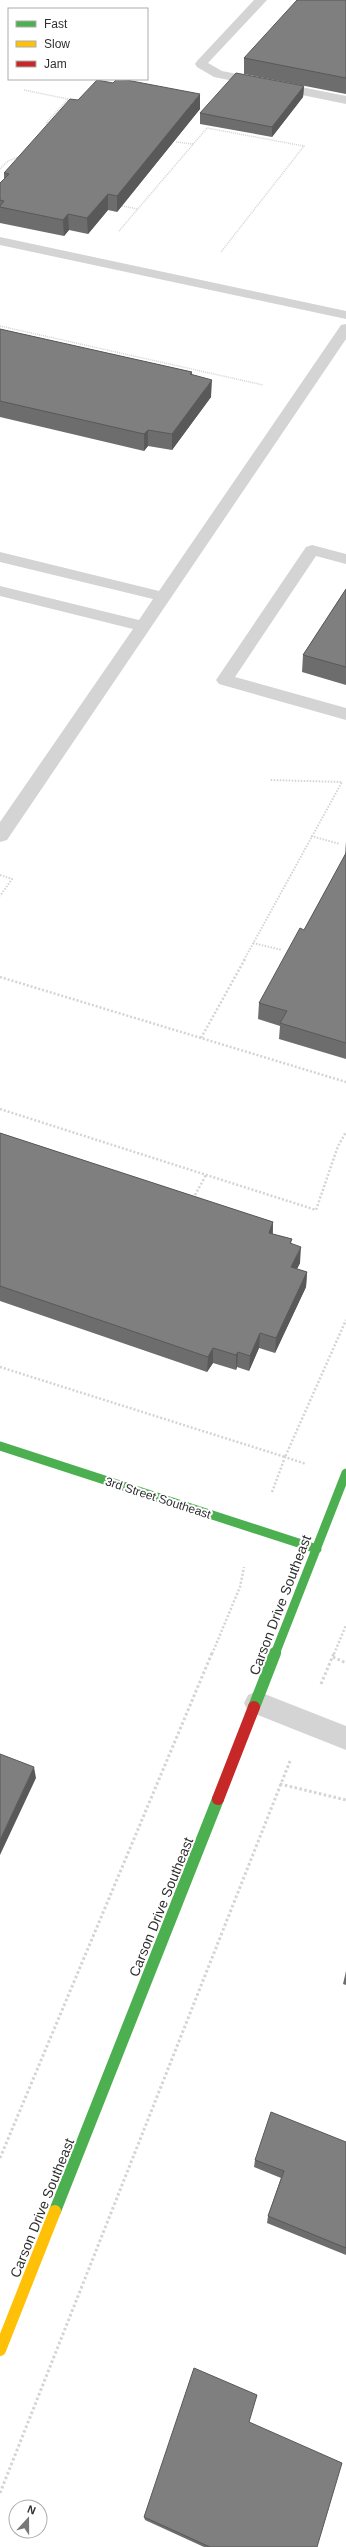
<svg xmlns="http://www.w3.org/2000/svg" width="346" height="2547" viewBox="0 0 346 2547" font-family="Helvetica,sans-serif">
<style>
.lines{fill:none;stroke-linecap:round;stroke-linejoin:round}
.path-far3{stroke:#d4d4d4;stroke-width:1.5;stroke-dasharray:1 1;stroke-linecap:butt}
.path-far2{stroke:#d4d4d4;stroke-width:2;stroke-dasharray:1.5 1.5;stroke-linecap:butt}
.path-far1{stroke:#d4d4d4;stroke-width:2.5;stroke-dasharray:2 2;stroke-linecap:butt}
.path{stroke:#d4d4d4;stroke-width:3;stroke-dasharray:2.5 2.5;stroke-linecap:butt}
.lane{fill:#d4d4d4;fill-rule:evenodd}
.street{fill:#d4d4d4;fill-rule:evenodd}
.fast-far1{stroke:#4caf50;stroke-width:9}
.fast{stroke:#4caf50;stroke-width:12}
.slow{stroke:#ffc107;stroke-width:12}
.jam{stroke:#c62828;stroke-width:12}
.wall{fill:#6d6d6d}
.shaded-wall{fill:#595959}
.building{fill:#7f7f7f;stroke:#595959}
.labels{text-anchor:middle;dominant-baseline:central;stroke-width:4;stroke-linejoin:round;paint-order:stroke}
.street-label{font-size:12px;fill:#2f2f2f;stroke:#fff}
.near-street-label{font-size:14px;fill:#2f2f2f;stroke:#fff}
</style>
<rect width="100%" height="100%" fill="#fff"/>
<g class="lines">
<path class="path-far3" d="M24,90L68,99L47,122V127
M176,142L193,144
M0,169L8,161L21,156
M122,206L138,209
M119,231L207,128L304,146L221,252
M0,326L263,385"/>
<path class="path-far2" d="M311,836L340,844
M0,875L12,879L0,896
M253,943L282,950
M244,960L342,782L270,780"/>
<path class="path-far1" d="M0,977L346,1082
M201,1038L245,959
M0,1109L316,1210L338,1146L346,1132
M195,1195L206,1175
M0,1367L285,1457L346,1320
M272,1492L285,1457L306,1464
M212,1654L240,1587L244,1567
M334,1654L346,1625"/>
<path class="path" d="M333,1657L346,1663
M321,1684L334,1653
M280,1784L346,1800
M0,2158L212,1653
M0,2493L290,1761"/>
<path class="lane" d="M254,0H267L208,63L222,71L346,96V104L214,77L197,67L195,64L197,61Z
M0,237L346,311V319L0,245Z
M346,324V339L7,840L0,842V822L133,629L0,596V586L139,620L153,599L0,562V552L159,591L341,325Z
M312,545L346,554V564L316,556L235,677L346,708V720L219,684L216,680L306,547Z"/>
<path class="street" d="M257,1691L346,1726V1750L248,1711L244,1703L248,1695Z"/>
<path class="fast-far1" d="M0,1446L317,1549
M275,1654L346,1473"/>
<path class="fast" d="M254,1707L275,1653
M55,2211L218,1799"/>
<path class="slow" d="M0,2350L55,2211"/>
<path class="jam" d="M218,1799L254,1707"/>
</g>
<path class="wall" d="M346,0V94L244,74V58Z
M304,86L303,97L272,137L200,124V113Z
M78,100L200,109L117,212L108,210L88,234L69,230L64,236L0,223V183L4,179V173Z
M0,329L192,372V375L211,397L172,450L148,446L144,451L0,417Z
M346,589V685L302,672L303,655Z
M346,841V1059L279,1039L280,1026L258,1019L259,1003L304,930L345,855Z
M0,1133L273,1222V1234L292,1239L291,1243L300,1263L297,1269L307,1272L306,1287L275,1353L259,1348L249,1371L237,1367L236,1370L213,1363L207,1372L0,1301Z
M346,1971V1985L343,1984Z
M346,2142V2255L267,2223L268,2216L281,2178L254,2167L255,2160Z
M249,2422L317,2547H204L145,2520L144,2517Z"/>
<path class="shaded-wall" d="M304,86L303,97L272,137V127Z
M200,94V109L117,212V196Z
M108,194V210L88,234L87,218Z
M68,214L69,230L64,236L63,220Z
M212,380L211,397L172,450V434Z
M148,430V446L144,451V434Z
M273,1222L272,1238L269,1233Z
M301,1247L300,1263L290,1282L291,1267Z
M307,1272L306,1287L275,1353L276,1338Z
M260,1333L259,1348L249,1371L250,1356Z
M213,1348V1363L207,1372L208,1357Z
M238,1352L237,1367L236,1370V1355Z
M34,1767L36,1778L0,1855V1840Z"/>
<path class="building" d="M297,0H346V78L244,58Z
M236,73L304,86L272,127L200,113Z
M117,79H121L200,94L117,196L108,194L87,218L68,214L63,220L0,207V206L4,201L0,200V183L9,174L4,173L70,99L78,100L97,80L113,83Z
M0,329L192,372L190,374L212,380L172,434L148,430L144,434L0,401Z
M346,589V667L303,655Z
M346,853V1043L280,1023L287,1011L259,1003L300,928L304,930Z
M0,1133L273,1222L269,1233L292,1239L290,1243L301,1247L291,1267L307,1272L276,1338L260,1333L250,1356L238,1352L236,1355L213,1348L208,1357L0,1286Z
M0,1754L34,1767L0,1840Z
M271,2112L346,2142V2248L268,2216L284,2171L255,2160Z
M194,2368L257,2395L249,2422L342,2463L317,2547H210L144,2517Z"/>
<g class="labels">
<g class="street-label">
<text transform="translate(158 1498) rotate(18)">3rd Street Southeast</text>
</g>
<g class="near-street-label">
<text transform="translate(280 1605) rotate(-69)">Carson Drive Southeast</text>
<text transform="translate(161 1907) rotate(-68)">Carson Drive Southeast</text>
<text transform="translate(42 2208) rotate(-68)">Carson Drive Southeast</text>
</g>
</g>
<rect x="8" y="8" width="140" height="72" fill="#ffffff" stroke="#acacac"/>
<rect x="16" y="21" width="20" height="6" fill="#4caf50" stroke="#acacac"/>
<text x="44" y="28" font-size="12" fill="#2f2f2f">Fast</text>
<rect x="16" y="41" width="20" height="6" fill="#ffc107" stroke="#acacac"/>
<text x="44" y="48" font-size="12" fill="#2f2f2f">Slow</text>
<rect x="16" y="61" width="20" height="6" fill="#c62828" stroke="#acacac"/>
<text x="44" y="68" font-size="12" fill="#2f2f2f">Jam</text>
<g transform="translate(28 2519) rotate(21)"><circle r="19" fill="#ffffff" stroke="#acacac"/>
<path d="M0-3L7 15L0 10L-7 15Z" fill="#787878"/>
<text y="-6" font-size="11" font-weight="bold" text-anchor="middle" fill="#2f2f2f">N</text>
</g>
</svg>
